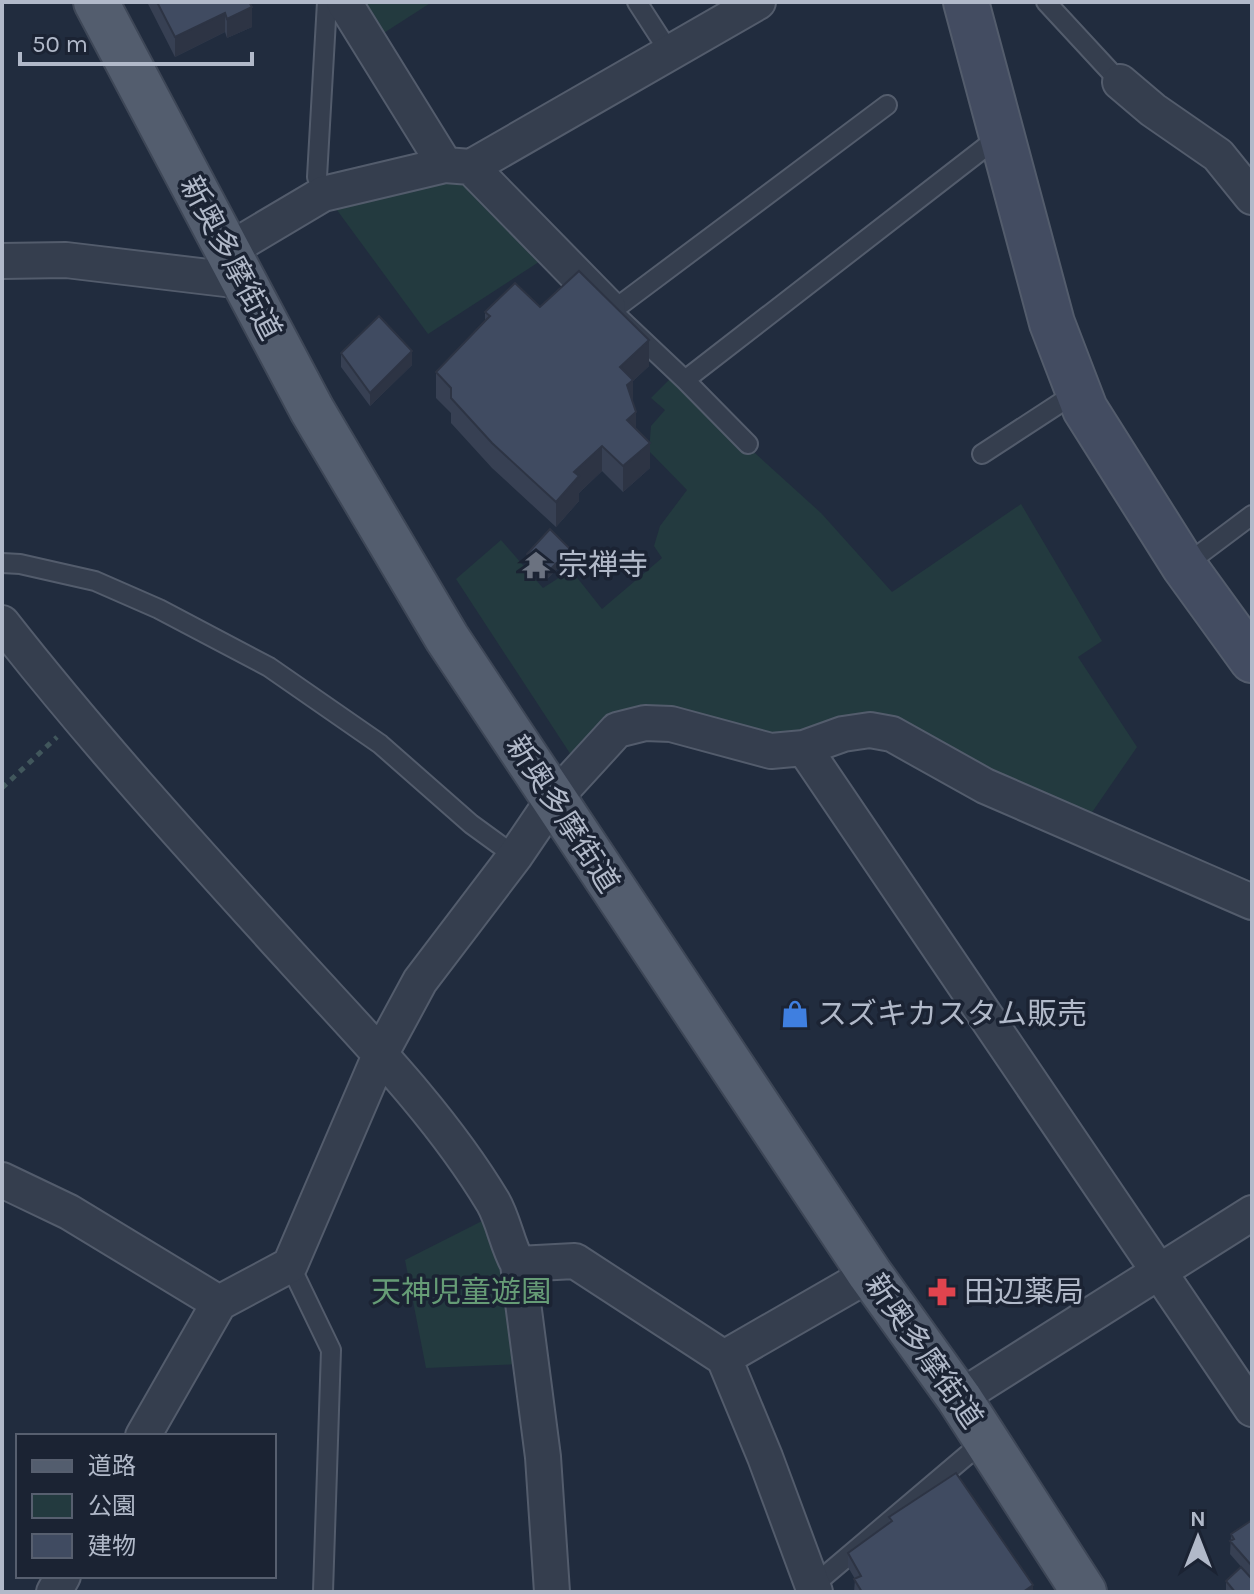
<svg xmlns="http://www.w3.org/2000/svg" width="1254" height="1594" viewBox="0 0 1254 1594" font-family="Karla,'Noto Sans JP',sans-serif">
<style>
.green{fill:#233a3f}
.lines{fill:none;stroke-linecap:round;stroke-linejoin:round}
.lane-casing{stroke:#535c6c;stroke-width:22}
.street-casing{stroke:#535c6c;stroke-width:38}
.secondary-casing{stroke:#535c6c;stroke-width:48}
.primary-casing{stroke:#3e4757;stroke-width:48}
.path{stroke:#41575c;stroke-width:5;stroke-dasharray:6 6;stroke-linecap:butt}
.lane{stroke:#353e4e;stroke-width:18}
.street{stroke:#353e4e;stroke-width:34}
.secondary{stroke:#434c61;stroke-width:44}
.primary{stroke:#535d6e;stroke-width:44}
.wall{fill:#374053}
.shaded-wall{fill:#2d3444}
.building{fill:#404b61;stroke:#2d3444;stroke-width:2}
.labels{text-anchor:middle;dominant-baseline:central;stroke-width:7;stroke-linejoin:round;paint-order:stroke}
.street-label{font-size:30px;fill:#b1b9c9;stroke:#1b2333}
.poi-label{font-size:30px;fill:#b1b9c9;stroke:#1b2333;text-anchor:start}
.park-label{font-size:30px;fill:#669c76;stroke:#1b2333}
</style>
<rect width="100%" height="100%" fill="#212c3e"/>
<path class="green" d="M356,2H432L376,38Z
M463,176L548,256L428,334L334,206Z
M675,374L736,436L821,513L892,592L1021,504L1102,641L1078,657L1137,747L1086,821L948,756L797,737L596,734L571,755L456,579L501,540L543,588L571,570L602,609L662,558L654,546L660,526L687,490L649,451L651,426L665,410L651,398Z
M484,1220L506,1271L521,1364L426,1368L405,1260Z"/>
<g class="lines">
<defs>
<path id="lane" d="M637,2L670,53
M1046,2L1120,82
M323,194L317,177L327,2
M685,380L1001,135
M748,444L685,380L612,311L887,105
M982,454L1077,392
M2,563L20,564L95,581L159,609L269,667L380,744L471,824L515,856
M1184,566L1252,515
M290,1265L331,1350L323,1592
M814,1585L985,1440"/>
<path id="street" d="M344,2L445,165
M1120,82L1153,110L1218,155L1252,197
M471,167L608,307
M227,251L323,194L445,165L471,167L758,2
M2,261L66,260L242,281
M2,623C93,739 193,849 292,958C362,1035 439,1112 493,1202C504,1221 507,1245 518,1264L543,1457L552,1592
M804,748L1252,1409
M2,1180L69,1212L219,1303
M518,1264L575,1261L724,1358L765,1457L815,1592
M724,1358L870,1274
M959,1398L1252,1213
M143,1436L219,1303L290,1265L380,1055L420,981L515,856L553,800L617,730L645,723L671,724L771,751L804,748L843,734L870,730L892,734L985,786L1252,902
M54,1592L63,1576"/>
<path id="secondary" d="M966,2L1052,323L1085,409L1184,566L1252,660"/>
<path id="primary" d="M96,2L312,410L447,638L870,1274L959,1398L1084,1592"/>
</defs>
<use href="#lane" class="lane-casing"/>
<use href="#street" class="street-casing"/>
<use href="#secondary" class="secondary-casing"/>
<use href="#primary" class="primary-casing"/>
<path class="path" d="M2,788L57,737"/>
<use href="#lane" class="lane"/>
<use href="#street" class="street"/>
<use href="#secondary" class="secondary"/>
<use href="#primary" class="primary"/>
</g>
<path class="wall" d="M147,2H249L252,27L227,38L225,32L175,57Z
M540,307L649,366L633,381V405L636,429L650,468L623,492L602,471L579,493V501L556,527L492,468L451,423V413L436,398V372L485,321V312Z
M341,353L412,365L370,406L341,367Z
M527,554L570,556L546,580L527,560Z
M889,1517L1033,1592H854L855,1579L848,1567V1553L889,1523Z
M1252,1520V1592H1226V1581L1244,1570L1230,1554L1231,1534Z"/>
<path class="shaded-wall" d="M252,7V27L227,38V19Z
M225,13V32L175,57V37Z
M649,340V366L633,381V405L620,367Z
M412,351V365L370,406V393Z
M636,412V437L627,420Z
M650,443V468L623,492V466Z
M602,446V471L579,493V501L556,527V502L574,472Z
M570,549V556L546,580V574Z
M1033,1585V1592H1023Z"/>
<path class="building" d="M157,2H249L252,7L227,19L225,13L175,37Z
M579,271L649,340L620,367L633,380L627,385L636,412L627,420L650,443L623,466L602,446L574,472L579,476L556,502L492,443L451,398V388L436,372L487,319L490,316L485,312L515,283L540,307Z
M379,316L412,351L370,393L341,353Z
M550,529L570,549L546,574L527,554Z
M956,1473L1033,1585L1023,1592H862L854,1579L861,1576L848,1553L892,1521L889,1517Z
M1252,1520V1566L1230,1541L1234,1539L1231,1534Z
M1241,1567L1252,1579V1592H1235L1226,1581Z"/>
<defs>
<symbol id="temple-bare" viewBox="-9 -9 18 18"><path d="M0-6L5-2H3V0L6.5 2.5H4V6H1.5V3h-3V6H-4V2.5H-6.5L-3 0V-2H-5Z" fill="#6b7280" stroke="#1b2333" stroke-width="2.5" paint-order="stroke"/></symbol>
<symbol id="shop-bare" viewBox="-9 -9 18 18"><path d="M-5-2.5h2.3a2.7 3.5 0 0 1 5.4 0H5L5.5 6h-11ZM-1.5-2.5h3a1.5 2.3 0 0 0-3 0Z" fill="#3f7fe0" stroke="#1b2333" stroke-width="2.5" paint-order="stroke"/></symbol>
<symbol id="pharmacy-bare" viewBox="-9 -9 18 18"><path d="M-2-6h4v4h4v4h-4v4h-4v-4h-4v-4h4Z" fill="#e0444e" stroke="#1b2333" stroke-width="2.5" paint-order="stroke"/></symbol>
</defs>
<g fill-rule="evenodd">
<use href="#temple-bare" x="516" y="545" width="40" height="40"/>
<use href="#shop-bare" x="775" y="994" width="40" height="40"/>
<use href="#pharmacy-bare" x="922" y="1272" width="40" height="40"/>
</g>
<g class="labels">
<g class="street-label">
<text transform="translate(231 258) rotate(62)">新奥多摩街道</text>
<text transform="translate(563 814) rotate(57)">新奥多摩街道</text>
<text transform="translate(924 1351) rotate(55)">新奥多摩街道</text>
</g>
<g class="poi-label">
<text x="558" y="565">宗禅寺</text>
<text x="817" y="1014">スズキカスタム販売</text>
<text x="964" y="1292">田辺薬局</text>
</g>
<g class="park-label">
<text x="461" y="1292">天神児童遊園</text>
</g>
</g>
<rect width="1254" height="1594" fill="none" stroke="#b1b9c9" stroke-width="8"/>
<rect x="16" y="1434" width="260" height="144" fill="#1b2333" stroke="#575f6f" stroke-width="2"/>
<rect x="32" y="1460" width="40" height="12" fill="#535d6e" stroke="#575f6f" stroke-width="2"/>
<text x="88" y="1474" font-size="24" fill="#b1b9c9">道路</text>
<rect x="32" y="1494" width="40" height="24" fill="#233a3f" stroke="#575f6f" stroke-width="2"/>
<text x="88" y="1514" font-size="24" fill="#b1b9c9">公園</text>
<rect x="32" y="1534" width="40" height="24" fill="#404b61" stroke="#575f6f" stroke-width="2"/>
<text x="88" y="1554" font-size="24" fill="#b1b9c9">建物</text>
<g transform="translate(1198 1538)" stroke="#1b2333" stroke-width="6" paint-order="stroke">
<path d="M0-6L14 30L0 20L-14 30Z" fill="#b1b9c9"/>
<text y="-12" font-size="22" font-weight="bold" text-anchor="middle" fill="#b1b9c9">N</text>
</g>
<path d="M20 52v12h232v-12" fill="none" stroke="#b1b9c9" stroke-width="4"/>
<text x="32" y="52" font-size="24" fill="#b1b9c9" stroke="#1b2333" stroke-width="6" paint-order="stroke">50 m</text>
</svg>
